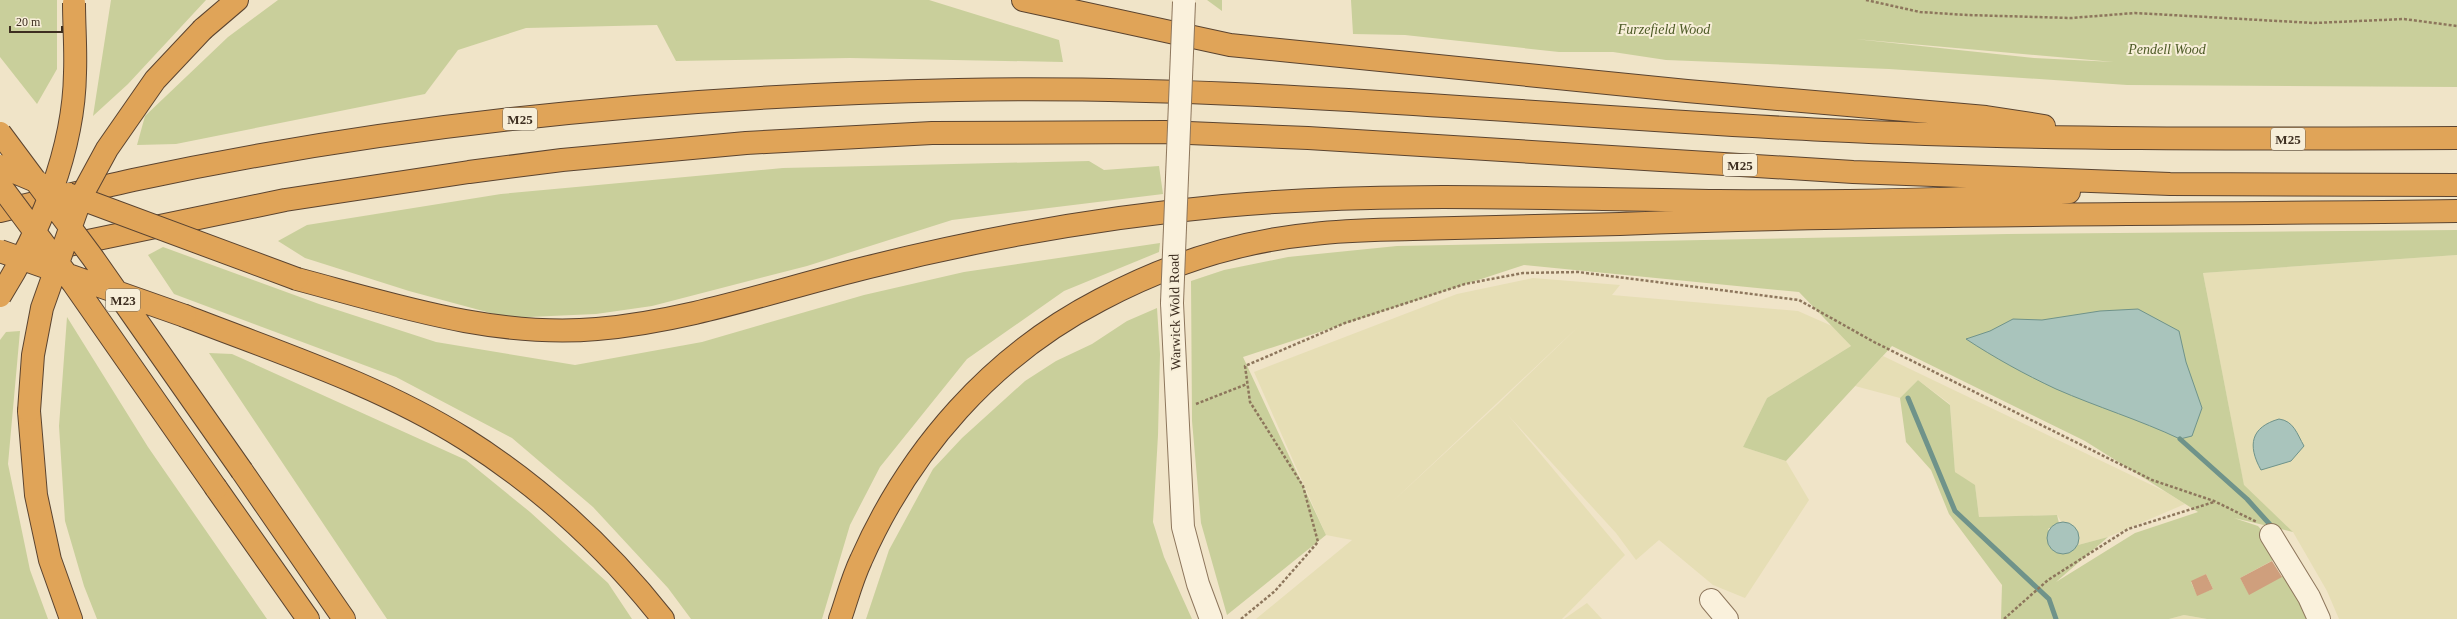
<svg xmlns="http://www.w3.org/2000/svg" width="2457" height="619" viewBox="0 0 2457 619" font-family="Georgia,serif">
<style>
.farmland{fill:#e6deb5;fill-rule:evenodd}
.green{fill:#c9cf9b;fill-rule:evenodd}
.water{fill:#a9c4bc;stroke:#6f938a}
.lines{fill:none;stroke-linecap:round;stroke-linejoin:round}
.stream{stroke:#6f938a;stroke-width:5}
.building{fill:#cf9f7d}
.minor-casing{stroke:#8d765c;stroke-width:24}
.highway-casing{stroke:#5b4430;stroke-width:24}
.path{stroke:#8d765c;stroke-width:2.5;stroke-dasharray:3 2;stroke-linecap:butt}
.minor{stroke:#faf1dc;stroke-width:22}
.highway{stroke:#e0a458;stroke-width:22}
.minor-bridge-casing{stroke:#8d765c;stroke-width:24;stroke-linecap:butt}
.highway-bridge-casing{stroke:#5b4430;stroke-width:24;stroke-linecap:butt}
.minor-bridge{stroke:#faf1dc;stroke-width:22}
.highway-bridge{stroke:#e0a458;stroke-width:22}
.labels{text-anchor:middle;dominant-baseline:central;stroke-width:4;stroke-linejoin:round;paint-order:stroke}
.shield{fill:#f7eed8;stroke:#756857;stroke-width:1}
.shield-label{font-size:13px;font-weight:bold;fill:#3d2e20}
.park-label{font-size:14px;font-style:italic;fill:#4d5a26;stroke:#f7eed8}
.street-label{font-size:14px;fill:#3d2e20;stroke:#f7eed8}
</style>
<rect width="100%" height="100%" fill="#f0e4c8"/>
<path class="farmland" d="M2457,255V619H2339L2327,591L2293,532L2244,486L2203,273Z
M1533,278L1620,285L1612,295L1798,311L1832,326L1851,346L1767,398L1743,447L1786,461L1809,500L1745,598L1713,585L1659,540L1636,560L1616,533L1508,415L1625,555L1562,619H1256L1352,540L1326,535L1254,372L1457,294ZM1580,325L1498,404L1392,502Z
M1883,356L2166,492L2185,504L2108,537L2078,545V532L2074,526L2067,522L2062,523L2057,515L1979,517L1975,486L1955,472L1950,404L1918,380L1900,398L1855,386Z
M1587,603L1602,619H1564Z
M2184,615L2207,619H2169Z"/>
<path class="green" d="M0,0H57V69L37,104L0,57Z
M111,0H206L128,84L93,116Z
M278,0H929L1059,40L1063,62L850,58L676,61L657,25L526,28L458,50L425,94L176,144L137,145L145,116L228,37Z
M1207,0H1222V11Z
M1351,0H2457V87L2127,85L1889,69L1666,60L1613,52H1559L1405,35L1353,34ZM1855,39L2114,62L2034,58Z
M1089,161L1104,170L1159,166L1163,194L952,220L807,266L652,306L596,314L551,316L509,318L409,291L305,258L278,241L307,225L501,194L783,168Z
M2457,230V255L2203,273L2244,485L2293,532L2234,518L2258,526L2277,548L2310,619H2207L2184,615L2169,619H2001L2002,585L1949,514L1931,470L1906,442L1900,398L1918,380L1950,405L1955,472L1975,485L1979,517L2057,515L2059,523L2048,529L2067,553L2078,545L2108,537L2056,582L2135,533L2198,512L2085,441L1892,346L1786,461L1743,447L1767,398L1851,346L1799,292L1524,265L1243,357L1326,535L1227,615L1201,523L1192,421L1191,281L1224,270L1288,257L1397,246L2007,234ZM2279,557L2288,573L2249,594L2240,578ZM2206,574L2213,589L2197,595L2191,582Z
M1160,243L1159,252L1064,291L967,359L880,467L850,525L822,619H691L668,588L593,507L512,438L396,377L174,294L148,255L163,247L319,304L436,342L575,365L702,342L864,295L964,272Z
M1157,308L1160,354L1158,435L1153,522L1164,557L1192,619H866L889,550L933,469L962,438L1025,381L1056,361L1092,344L1127,321Z
M67,317L148,447L267,619H97L84,586L65,521L59,426Z
M20,331L8,464L30,570L48,619H0V340L6,332Z
M209,353L232,354L466,460L530,512L608,583L632,619H387Z"/>
<path class="water" d="M2138,309L2179,331L2186,362L2202,408L2192,436L2180,439C2140,420 2097,407 2056,389C2024,374 1995,358 1966,339L1990,331L2013,319L2042,320L2100,311Z
M2279,419C2294,421 2297,434 2304,446L2291,461L2261,470C2247,445 2251,427 2279,419Z
M2047 538a16 16 0 1 1 32 0a16 16 0 1 1-32 0Z"/>
<g class="lines">
<path class="stream" d="M1908,398L1955,511L2049,599L2056,619
M2180,439L2247,499L2274,529"/>
</g>
<path class="building" d="M2272,561L2282,577L2249,595L2240,578Z
M2206,574L2213,589L2197,596L2191,581Z"/>
<g class="lines">
<defs>
<path id="minor" d="M1172,303L1183,527L1198,584L1211,619
M2271,535L2309,597L2319,619
M1711,600L1727,619"/>
<path id="highway" d="M1023,0L1230,45L1687,91L1986,117L2044,126
M203,29L237,0
M0,211C44,201 88,190 133,180C403,122 682,96 958,90C1248,84 1536,116 1825,130C2035,140 2246,139 2457,138
M64,246L285,200L469,172L562,160L746,143L932,133L1165,132L1308,138L1853,172L2170,184L2457,185
M297,279C395,305 494,338 597,329C690,321 779,289 869,267C985,238 1104,217 1223,206C1388,191 1553,199 1718,201C1835,202 1952,201 2069,192
M185,316C280,353 379,385 465,439C541,487 607,548 663,619
M29,411L36,495L50,560L71,619
M242,471L344,619
M216,488L308,619
M840,619C847,599 852,579 861,560C910,449 992,356 1100,300C1166,265 1240,241 1314,234C1346,230 1380,230 1413,229C1482,227 1551,226 1620,224C1899,213 2178,215 2457,211"/>
</defs>
<use href="#minor" class="minor-casing"/>
<use href="#highway" class="highway-casing"/>
<path class="path" d="M1866,0L1920,12L1967,15L2071,18L2135,13L2314,23L2404,19L2457,26
M1196,404L1247,384
M1241,619L1275,591L1318,542L1303,486L1250,402L1245,366L1345,323L1465,284L1523,273L1578,272L1799,300L1874,342L2152,480L2214,501L2257,522
M2004,619L2048,580L2128,529L2214,502"/>
<use href="#minor" class="minor"/>
<use href="#highway" class="highway"/>
<defs>
<path id="minor-bridge" d="M1172,303L1184,2"/>
<path id="highway-bridge" d="M0,133L93,258L242,471
M0,166L38,182
M0,185L73,283L216,488
M68,194L297,279
M0,251L185,316
M0,296C40,232 74,150 75,73C76,49 74,26 74,3
M29,411L33,355L42,308L82,195L107,149L155,80L203,29"/>
</defs>
<use href="#minor-bridge" class="minor-bridge-casing"/>
<use href="#highway-bridge" class="highway-bridge-casing"/>
<use href="#minor-bridge" class="minor-bridge"/>
<use href="#highway-bridge" class="highway-bridge"/>
</g>
<g class="labels">
<g class="shield">
<rect x="503" y="108" width="34" height="22" rx="3"/>
<rect x="2271" y="128" width="34" height="22" rx="3"/>
<rect x="1723" y="154" width="34" height="22" rx="3"/>
<rect x="106" y="289" width="34" height="22" rx="3"/>
</g>
<g class="shield-label">
<text x="520" y="119">M25</text>
<text x="2288" y="139">M25</text>
<text x="1740" y="165">M25</text>
<text x="123" y="300">M23</text>
</g>
<g class="park-label">
<text x="1664" y="29">Furzefield Wood</text>
<text x="2167" y="49">Pendell Wood</text>
</g>
<g class="street-label">
<text transform="translate(1175 312) rotate(-91)">Warwick Wold Road</text>
</g>
</g>
<path d="M10 26v6h52v-6" fill="none" stroke="#3d2e20" stroke-width="2"/>
<text x="16" y="26" font-size="12" fill="#3d2e20" stroke="#f7eed8" stroke-width="3" paint-order="stroke">20 m</text>
</svg>
